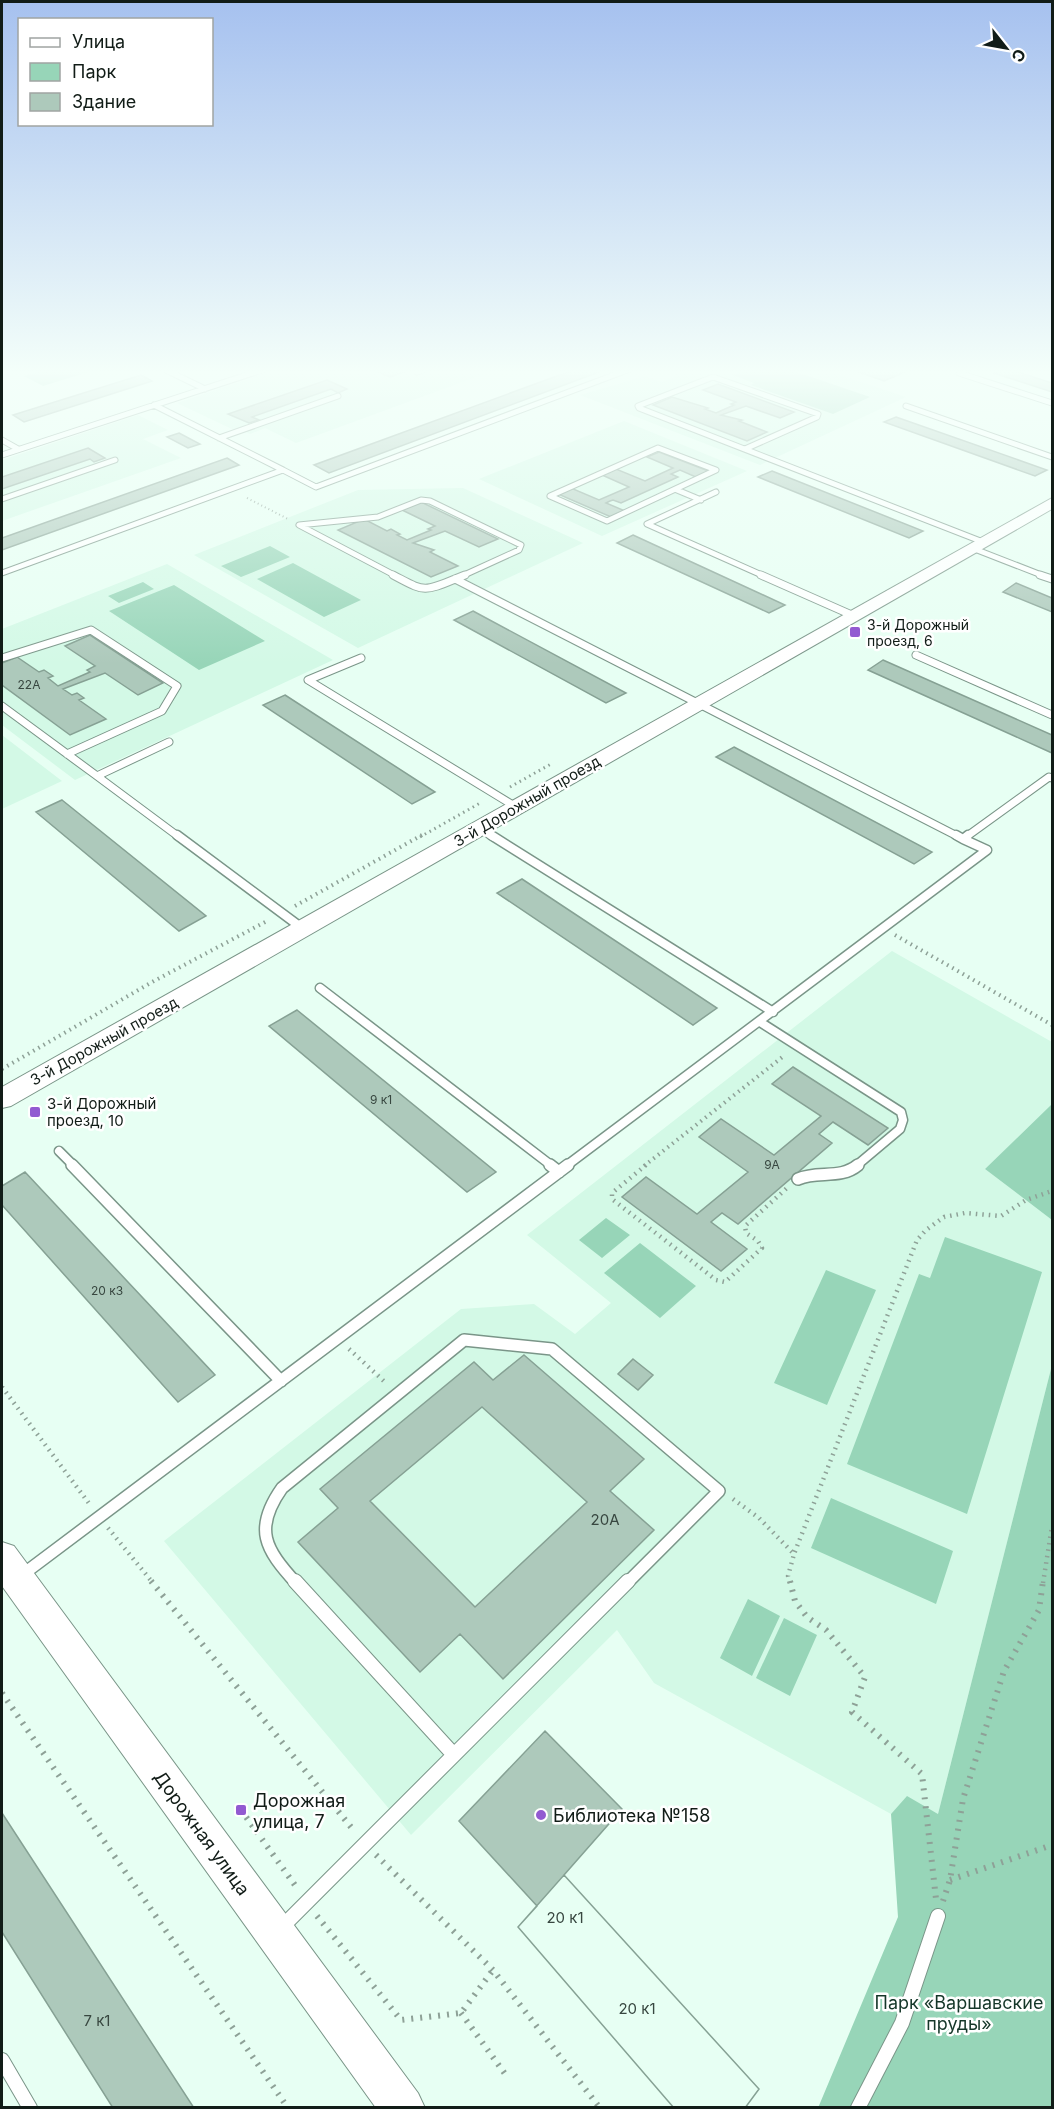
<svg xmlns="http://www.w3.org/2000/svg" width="1054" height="2109" viewBox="0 0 1054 2109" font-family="Inter,sans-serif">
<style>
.built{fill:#d3f9e6}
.green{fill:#97d5b8}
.building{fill:#adc9bb;stroke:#86a194;stroke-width:1.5;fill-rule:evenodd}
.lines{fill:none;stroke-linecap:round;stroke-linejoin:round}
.lane-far4-casing{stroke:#7a9588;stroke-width:7}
.lane-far3-casing{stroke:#7a9588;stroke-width:9}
.lane-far2-casing{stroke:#7a9588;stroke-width:11}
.lane-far1-casing{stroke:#7a9588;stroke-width:14}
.lane-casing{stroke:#7a9588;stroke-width:16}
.secondary-casing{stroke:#7a9588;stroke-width:2}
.path-far4{stroke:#8ea197;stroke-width:2;stroke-dasharray:1 3;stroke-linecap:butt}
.path-far3{stroke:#8ea197;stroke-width:3;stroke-dasharray:1.5 4;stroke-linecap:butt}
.path-far2{stroke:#8ea197;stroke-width:4;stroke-dasharray:1.5 4.5;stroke-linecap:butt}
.path-far1{stroke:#8ea197;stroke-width:4.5;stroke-dasharray:1.5 5;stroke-linecap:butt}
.path{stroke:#8ea197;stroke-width:6;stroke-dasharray:2 7;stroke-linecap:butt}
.lane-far4{stroke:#fff;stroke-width:5}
.lane-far3{stroke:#fff;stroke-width:7}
.lane-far2{stroke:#fff;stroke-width:8}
.lane-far1{stroke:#fff;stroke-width:11}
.lane{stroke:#fff;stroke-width:14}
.secondary{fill:#fff;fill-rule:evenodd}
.poi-dot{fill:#925ad1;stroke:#fff;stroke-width:2}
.labels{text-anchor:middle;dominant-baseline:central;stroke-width:5;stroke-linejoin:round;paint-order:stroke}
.number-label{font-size:12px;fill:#384740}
.far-poi-label{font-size:14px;fill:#111c17;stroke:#fff;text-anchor:start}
.street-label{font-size:15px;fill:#111c17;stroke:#fff}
.poi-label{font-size:15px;fill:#111c17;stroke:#fff;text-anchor:start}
.near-number-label{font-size:15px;fill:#384740}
.near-poi-label{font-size:18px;fill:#111c17;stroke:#fff;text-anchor:start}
.near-street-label{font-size:18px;fill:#111c17;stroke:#fff}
.near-park-label{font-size:18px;fill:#153729;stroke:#fff}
</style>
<rect width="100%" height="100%" fill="#e7fff3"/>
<path class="built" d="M278,369H498L296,443L265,428L250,434L239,429L234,430L177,403Z
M688,369H822L906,397L760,465L580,395L645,376L662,382Z
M138,415L168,430L143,439L181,458L2,521V460Z
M624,421L747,471L602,536L479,479Z
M463,488L583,543L358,648L194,555L358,490Z
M167,564L333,660L75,780L2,725V629Z
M2,735L62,781L2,809Z
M892,951L1052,1042V1104L985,1169L1052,1220V1365L938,1814L907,1797L891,1814L654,1683L617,1630L411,1835L164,1541L461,1309L534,1304L575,1334L611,1303L527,1235Z"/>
<path class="green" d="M47,369H98L43,386L24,376Z
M748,369H770L780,372L788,369L870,397L833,414L751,385L754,383L733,375Z
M270,546L290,557L241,577L221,566Z
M293,563L361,600L324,617L257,579Z
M143,582L154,589L119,603L108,596Z
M174,585L265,641L199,670L109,611Z
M1052,1104V1220L985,1169Z
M606,1218L630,1235L602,1258L579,1240Z
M945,1237L1042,1272L967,1514L847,1464L919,1274L930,1278Z
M640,1243L696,1286L660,1318L604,1273Z
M826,1270L876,1290L827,1405L774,1383Z
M1052,1365V2107L818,2108L898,1917L891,1814L907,1796L938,1814Z
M831,1498L953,1551L936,1604L811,1548Z
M748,1599L780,1616L752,1676L720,1658Z
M784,1618L817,1635L790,1696L756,1678Z"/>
<path class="building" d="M371,369H398L404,372L390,377Z
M576,369H607L329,473L314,465Z
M850,369H912L884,381Z
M1002,369H1009L1052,383V392L994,373Z
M141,375L152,381L24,422L13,415Z
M327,380L347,389L338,393L331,389L252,417L259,420L249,423L228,414Z
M718,384L794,412L780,418L746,406L721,415L742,420L739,421L767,432L747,441L653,405L672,397L708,408L705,409L716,413L734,405L731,404L736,402L703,390Z
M896,417L1047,470L1035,476L884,422Z
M179,433L200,444L188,448L167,437Z
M88,448L105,458L94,462L90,459L2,489V477Z
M659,452L711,472L698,478L680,470L671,474L678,477L621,503L613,500L610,501L606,503L625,511L611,517L558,494L571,488L599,500L629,487L602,475L616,469L645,481L673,468L647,457Z
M227,458L239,465L2,550V538Z
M772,471L923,531L909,538L758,477Z
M421,502L498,539L479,547L445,531L413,543L434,550L430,552L458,566L431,577L338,530L364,519L387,531L391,529L400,534L397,535L407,540L431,530L428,529L435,526L402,510Z
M633,535L785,605L769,613L617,543Z
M1016,583L1052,598V612L1003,592Z
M473,611L626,693L606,703L454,620Z
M90,635L163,683L138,695L105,673L63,689L72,695L77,693L84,698L79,700L106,719L70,735L2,685V663L17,657L39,672L44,670L53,676L48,678L58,686L90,672L87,670L95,666L65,646Z
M883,660L1052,735V753L868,670Z
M285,695L435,792L412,804L263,705Z
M734,747L932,852L914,864L716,757Z
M62,800L206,916L179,931L36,812Z
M522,879L717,1008L693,1025L497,893Z
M297,1010L496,1172L467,1192L269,1026Z
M793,1067L888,1128L868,1145L833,1122L819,1134L832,1143L738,1224L722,1213L711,1222L747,1249L721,1271L622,1197L646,1177L697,1214L748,1172L699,1137L721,1119L774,1155L821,1116L772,1084Z
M25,1172L215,1375L178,1402L2,1205V1186Z
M524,1355L644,1459L610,1491L654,1530L503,1679L460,1634L420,1672L298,1542L338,1508L320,1489L474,1362L493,1380ZM482,1407L587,1502L475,1607L370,1501Z
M633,1359L653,1375L638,1390L618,1374Z
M545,1731L622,1809L564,1875L759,2089L745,2108H674L518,1927L537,1906L459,1821Z
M2,1813L194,2108H113L2,1932Z
M564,1875L759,2089L745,2108H674L518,1927Z"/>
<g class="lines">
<defs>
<path id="lane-far4" d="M164,369L205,389
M966,369L959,373L1052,403
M417,372L426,369
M154,405L283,470
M906,406L1052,457
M219,438L338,396
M2,440L18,449
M658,448L716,470L607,521L550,496Z
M745,449L817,417L818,414L713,377L638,406L639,408L983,542
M2,455L265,369
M677,490L701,500
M716,492L647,524L764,576
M2,499L115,460
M972,548L1044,576
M2,573L283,470L316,487L630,369
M396,576L299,525L378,517L421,500L430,501L521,545L519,550L462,576"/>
<path id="lane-far3" d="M393,575C424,591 422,593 455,579
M761,575L854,616
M1040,575L1052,579
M455,579L959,837
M455,579L465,575
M916,655L1052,715
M2,658L91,630L177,686L162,711L67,754
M361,658L308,680L516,807
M2,706L97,776
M169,742L97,776L179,837
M479,828L493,837
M966,837L1049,777L1052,778"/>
<path id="lane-far2" d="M177,835L302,928
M491,835L773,1012
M956,835L963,839
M320,988L552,1166
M760,1022L901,1112L903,1120L900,1129L856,1166
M59,1151L74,1166
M566,1166L987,850L963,839L968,835"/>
<path id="lane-far1" d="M72,1165L281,1381
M550,1165L559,1172
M798,1179C818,1170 840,1180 858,1165
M22,1575L568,1165
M296,1583C265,1549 253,1529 282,1488L464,1340L552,1349L719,1491L627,1583"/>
<path id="lane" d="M295,1581L454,1755
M281,1928L628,1581
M2,2060L30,2108
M858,2108L902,2023L938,1916"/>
<path id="secondary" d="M1052,498V509L11,1106L2,1108V1087Z
M2,1542L14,1546L418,2093L425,2108H376L2,1586Z"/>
</defs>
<use href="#lane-far4" class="lane-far4-casing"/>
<use href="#lane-far3" class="lane-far3-casing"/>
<use href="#lane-far2" class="lane-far2-casing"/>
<use href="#lane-far1" class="lane-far1-casing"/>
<use href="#lane" class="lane-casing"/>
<use href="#secondary" class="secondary-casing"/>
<path class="path-far4" d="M247,498L288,519"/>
<path class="path-far3" d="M510,787L551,764
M420,837L482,802"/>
<path class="path-far2" d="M295,906L422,835
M895,935L1052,1025
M2,1069L154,981L267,921
M644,1166L785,1055"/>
<path class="path-far1" d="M646,1165L612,1193V1199L716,1280L725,1282L762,1248L758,1241L746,1233L745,1226L787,1188
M349,1349L386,1383
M2,1387L91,1506
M733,1499L759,1518L794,1554L917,1240L926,1230L944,1217L965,1213L1001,1216L1026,1200L1052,1191
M108,1528L153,1583
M790,1583L788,1576L794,1554
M1043,1583L1052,1526"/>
<path class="path" d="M151,1581L355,1832
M790,1581L795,1601L807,1617L826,1630L865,1677L852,1712L922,1774L936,1899
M2,1693L288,2108
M241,1810L297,1888
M376,1855L493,1970L600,2108
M950,1880L1052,1845
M943,1901L950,1880L963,1799L1004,1671L1039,1610L1043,1581
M317,1916L401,2020L461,2013L493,1970
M461,2013L508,2078"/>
<use href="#lane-far4" class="lane-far4"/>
<use href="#lane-far3" class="lane-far3"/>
<use href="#lane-far2" class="lane-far2"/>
<use href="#lane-far1" class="lane-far1"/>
<use href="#lane" class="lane"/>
<use href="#secondary" class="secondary"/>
</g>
<linearGradient id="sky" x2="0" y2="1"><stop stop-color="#a6c1ef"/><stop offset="0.56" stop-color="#f4fffa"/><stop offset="1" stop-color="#f4fffa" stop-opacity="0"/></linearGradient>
<rect width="1054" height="664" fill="url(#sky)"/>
<g class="poi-dot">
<rect x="849" y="626" width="12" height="12" rx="3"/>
<rect x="29" y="1106" width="12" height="12" rx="3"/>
<rect x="235" y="1804" width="12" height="12" rx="3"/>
<circle cx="541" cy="1815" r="6"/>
</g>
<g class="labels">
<g class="number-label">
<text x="29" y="684">22А</text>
<text x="381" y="1099">9 к1</text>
<text x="772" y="1164">9А</text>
<text x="107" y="1290">20 к3</text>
</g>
<g class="far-poi-label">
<text x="867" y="624">3-й Дорожный<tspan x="867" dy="16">проезд, 6</tspan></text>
</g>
<g class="street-label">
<text transform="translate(527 801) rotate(-30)">3-й Дорожный проезд</text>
<text transform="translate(104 1041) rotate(-29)">3-й Дорожный проезд</text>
</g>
<g class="poi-label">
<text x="47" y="1103">3-й Дорожный<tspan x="47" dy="17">проезд, 10</tspan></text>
</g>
<g class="near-number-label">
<text x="605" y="1519">20А</text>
<text x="565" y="1917">20 к1</text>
<text x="637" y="2008">20 к1</text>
<text x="97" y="2020">7 к1</text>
</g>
<g class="near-poi-label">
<text x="253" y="1800">Дорожная<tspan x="253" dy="21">улица, 7</tspan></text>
<text x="553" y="1815">Библиотека №158</text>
</g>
<g class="near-street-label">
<text transform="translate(202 1833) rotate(54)">Дорожная улица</text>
</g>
<g class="near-park-label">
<text x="959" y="2002">Парк «Варшавские<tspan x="959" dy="21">пруды»</tspan></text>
</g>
</g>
<rect width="1054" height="2109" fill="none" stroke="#111c17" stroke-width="6"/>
<rect x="18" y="18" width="195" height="108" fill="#ffffff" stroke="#a0a4a2" stroke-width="1.5"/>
<rect x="30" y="38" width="30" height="9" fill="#ffffff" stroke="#a0a4a2" stroke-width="1.5"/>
<text x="72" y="48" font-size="18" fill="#111c17">Улица</text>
<rect x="30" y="63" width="30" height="18" fill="#97d5b8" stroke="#a0a4a2" stroke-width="1.5"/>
<text x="72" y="78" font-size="18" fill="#111c17">Парк</text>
<rect x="30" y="93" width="30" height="18" fill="#adc9bb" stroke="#a0a4a2" stroke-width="1.5"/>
<text x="72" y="108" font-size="18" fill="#111c17">Здание</text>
<g transform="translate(1006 48) rotate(121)" stroke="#ffffff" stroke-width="4.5" paint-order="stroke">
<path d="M0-4.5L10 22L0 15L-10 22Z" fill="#111c17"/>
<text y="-9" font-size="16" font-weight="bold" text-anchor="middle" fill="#111c17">С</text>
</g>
</svg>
